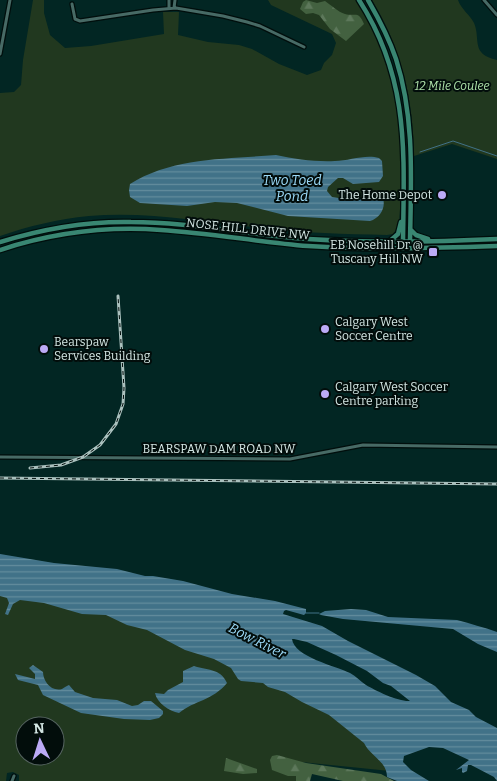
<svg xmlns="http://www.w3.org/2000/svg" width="497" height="781" viewBox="0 0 497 781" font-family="Bitter,serif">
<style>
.green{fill:#21381f;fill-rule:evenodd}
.forest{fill:url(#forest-firs)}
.water{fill:url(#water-rules);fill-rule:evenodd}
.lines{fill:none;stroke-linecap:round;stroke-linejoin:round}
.stream{stroke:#417288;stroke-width:1}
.street-casing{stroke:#000e0c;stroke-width:5.5}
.secondary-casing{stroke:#000e0c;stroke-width:7}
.street{stroke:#476a65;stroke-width:3}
.secondary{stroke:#398672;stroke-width:4.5}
.rail-casing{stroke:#abc1be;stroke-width:3}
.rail{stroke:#020d0b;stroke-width:1;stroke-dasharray:4;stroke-linecap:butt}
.poi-dot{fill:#bcaaf6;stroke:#020d0b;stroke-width:2}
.labels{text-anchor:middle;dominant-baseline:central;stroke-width:4;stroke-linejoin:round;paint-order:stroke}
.park-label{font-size:12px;font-style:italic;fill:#b1e5ac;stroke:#020d0b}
.poi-label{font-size:12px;fill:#d3e6e3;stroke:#020d0b;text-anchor:start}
.street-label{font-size:12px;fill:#d3e6e3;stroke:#020d0b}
.water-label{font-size:14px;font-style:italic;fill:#9bd9f7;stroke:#020d0b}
</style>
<defs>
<pattern id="forest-firs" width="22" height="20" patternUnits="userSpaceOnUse" patternTransform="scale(1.25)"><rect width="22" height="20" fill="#436140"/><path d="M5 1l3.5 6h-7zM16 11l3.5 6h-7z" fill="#5d785b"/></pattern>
<pattern id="water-rules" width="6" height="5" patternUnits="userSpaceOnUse" patternTransform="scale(1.25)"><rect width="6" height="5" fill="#417288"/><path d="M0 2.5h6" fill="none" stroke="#648d9e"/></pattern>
</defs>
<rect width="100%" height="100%" fill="#022623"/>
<path class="green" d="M33,0H44V13L50,35L65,48L91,46L164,34L163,12H179L178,35L208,42L239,45L252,49L279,64L307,75L321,70L324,63L332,55L336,43L332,34L271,5L268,0H356C402,69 405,145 399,225L393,234L387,235C345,234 304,233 262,228C205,222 147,211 89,216C58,219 29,226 0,236V93L14,92L21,85L23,60Z
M372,0H458C461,9 470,15 474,23C481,39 470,54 497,60V159L452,144L414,156C413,98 402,50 372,0Z
M0,592L109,612L221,658L326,709L373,746L390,771L301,762L299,781H19V775L13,772L7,773L6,781H0ZM25,726H55V756H25Z"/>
<path class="forest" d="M306,0L317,3L325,1C331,5 338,12 345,14C356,17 358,10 364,24L346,41L330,29L319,15L313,13L306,14L300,9L303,2Z
M277,755L306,763L381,774L394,781H343L312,774L310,781H296V776H288L272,770L270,760L272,756Z
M226,758L257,769V773L243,774L224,771Z"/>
<path class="water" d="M276,155C295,159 315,162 335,161C349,161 365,154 379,158L382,161L383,176L379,182L353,184L343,178H338L328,187L327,191L332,197L345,199L383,198C386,208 380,218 370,221L288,216L237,203L215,202L187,206L140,203L130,197L129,190L130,184C172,157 228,159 276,155Z
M0,554L54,563L117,569L145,576H153L183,581L232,594L275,601L306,609V613L304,615L286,610L284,611L283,614L322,626L348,641L416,675L435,686L451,702L469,710L476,717L497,728V781L494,777L471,765H468L467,771L463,773L462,772V768L456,770L469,760L443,748L429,747L404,756L403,762L411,770L429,781H397L387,777C387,761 370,756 364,743L329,715L302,702L285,692L268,687L263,683L241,681L238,679L231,668L214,659L185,650L147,630L127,625L106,615L82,614L44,603L20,600L13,604L8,615L5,614L9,603L7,598L0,596ZM294,639L307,642L336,655L367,671L383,683L391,686L410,701C399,702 376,691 366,685C361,682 356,676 350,673C336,666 294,657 292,639Z
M351,609L366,610L388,617L457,620C471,624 483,627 497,632V652L478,644L453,629L343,619L321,615L319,614L325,611Z
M33,665L43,672C43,681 51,692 62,689C64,688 66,686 69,685L75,692L93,698L117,700L132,706L138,705L144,701H151L163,711V714L159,718L150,720L124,719L81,713L43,695L38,685L18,680L15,674L35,679V674L29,668Z
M194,666C205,670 221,668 227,683C212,701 195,700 179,713C169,711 157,703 155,693L164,694L168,690L183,682V671Z"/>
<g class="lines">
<path class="stream" d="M420,152L453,141L497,156
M306,613H319"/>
<defs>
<path id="street" d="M169,0V8
M484,0L497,15
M72,4L75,19L80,21L153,10L176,8L223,16L247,22L260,26L304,47
M174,8L175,0
M0,54L10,0
M0,457L290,459L363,445L497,447
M12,781L14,776"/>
<path id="secondary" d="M359,0C410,79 404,153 403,242
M368,0C379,19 389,38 396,59C415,118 411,181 410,242
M411,230L416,235L428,239
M391,240L398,234L401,222
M0,242C42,229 86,221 131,222C190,222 248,235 308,239C371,243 434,242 497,239
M0,250C52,233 107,226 161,230C210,233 258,242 308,246C371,250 434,248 497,246"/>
</defs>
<use href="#street" class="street-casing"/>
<use href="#secondary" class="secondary-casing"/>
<use href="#street" class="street"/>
<use href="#secondary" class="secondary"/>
<defs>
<path id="rail" d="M30,468L61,465L83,457L100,445L116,424L123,404L124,388L118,296
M0,478L497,484"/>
</defs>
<use href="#rail" class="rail-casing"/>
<use href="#rail" class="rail"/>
</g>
<g class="poi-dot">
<circle cx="442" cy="195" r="5"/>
<rect x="428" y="247" width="10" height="10" rx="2.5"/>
<circle cx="325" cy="329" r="5"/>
<circle cx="44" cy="349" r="5"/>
<circle cx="325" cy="394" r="5"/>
</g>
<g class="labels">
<g class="park-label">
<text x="452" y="86">12 Mile Coulee</text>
</g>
<g class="poi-label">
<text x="432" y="195" text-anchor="end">The Home Depot</text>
<text x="423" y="245" text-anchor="end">EB Nosehill Dr @<tspan x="423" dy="14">Tuscany Hill NW</tspan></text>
<text x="335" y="322">Calgary West<tspan x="335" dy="14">Soccer Centre</tspan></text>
<text x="54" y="342">Bearspaw<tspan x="54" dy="14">Services Building</tspan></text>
<text x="335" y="387">Calgary West Soccer<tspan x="335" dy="14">Centre parking</tspan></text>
</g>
<g class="street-label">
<text transform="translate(248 229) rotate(6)">NOSE HILL DRIVE NW</text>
<text x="219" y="449">BEARSPAW DAM ROAD NW</text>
</g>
<g class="water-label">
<text x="292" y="180">Two Toed<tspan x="292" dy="16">Pond</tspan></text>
<text transform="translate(257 641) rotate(27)">Bow River</text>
</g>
</g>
<g transform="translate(40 741) rotate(356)"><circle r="24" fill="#020d0b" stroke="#566461"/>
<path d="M0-4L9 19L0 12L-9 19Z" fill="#bcaaf6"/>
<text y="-8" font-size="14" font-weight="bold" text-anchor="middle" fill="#d3e6e3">N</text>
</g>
</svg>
